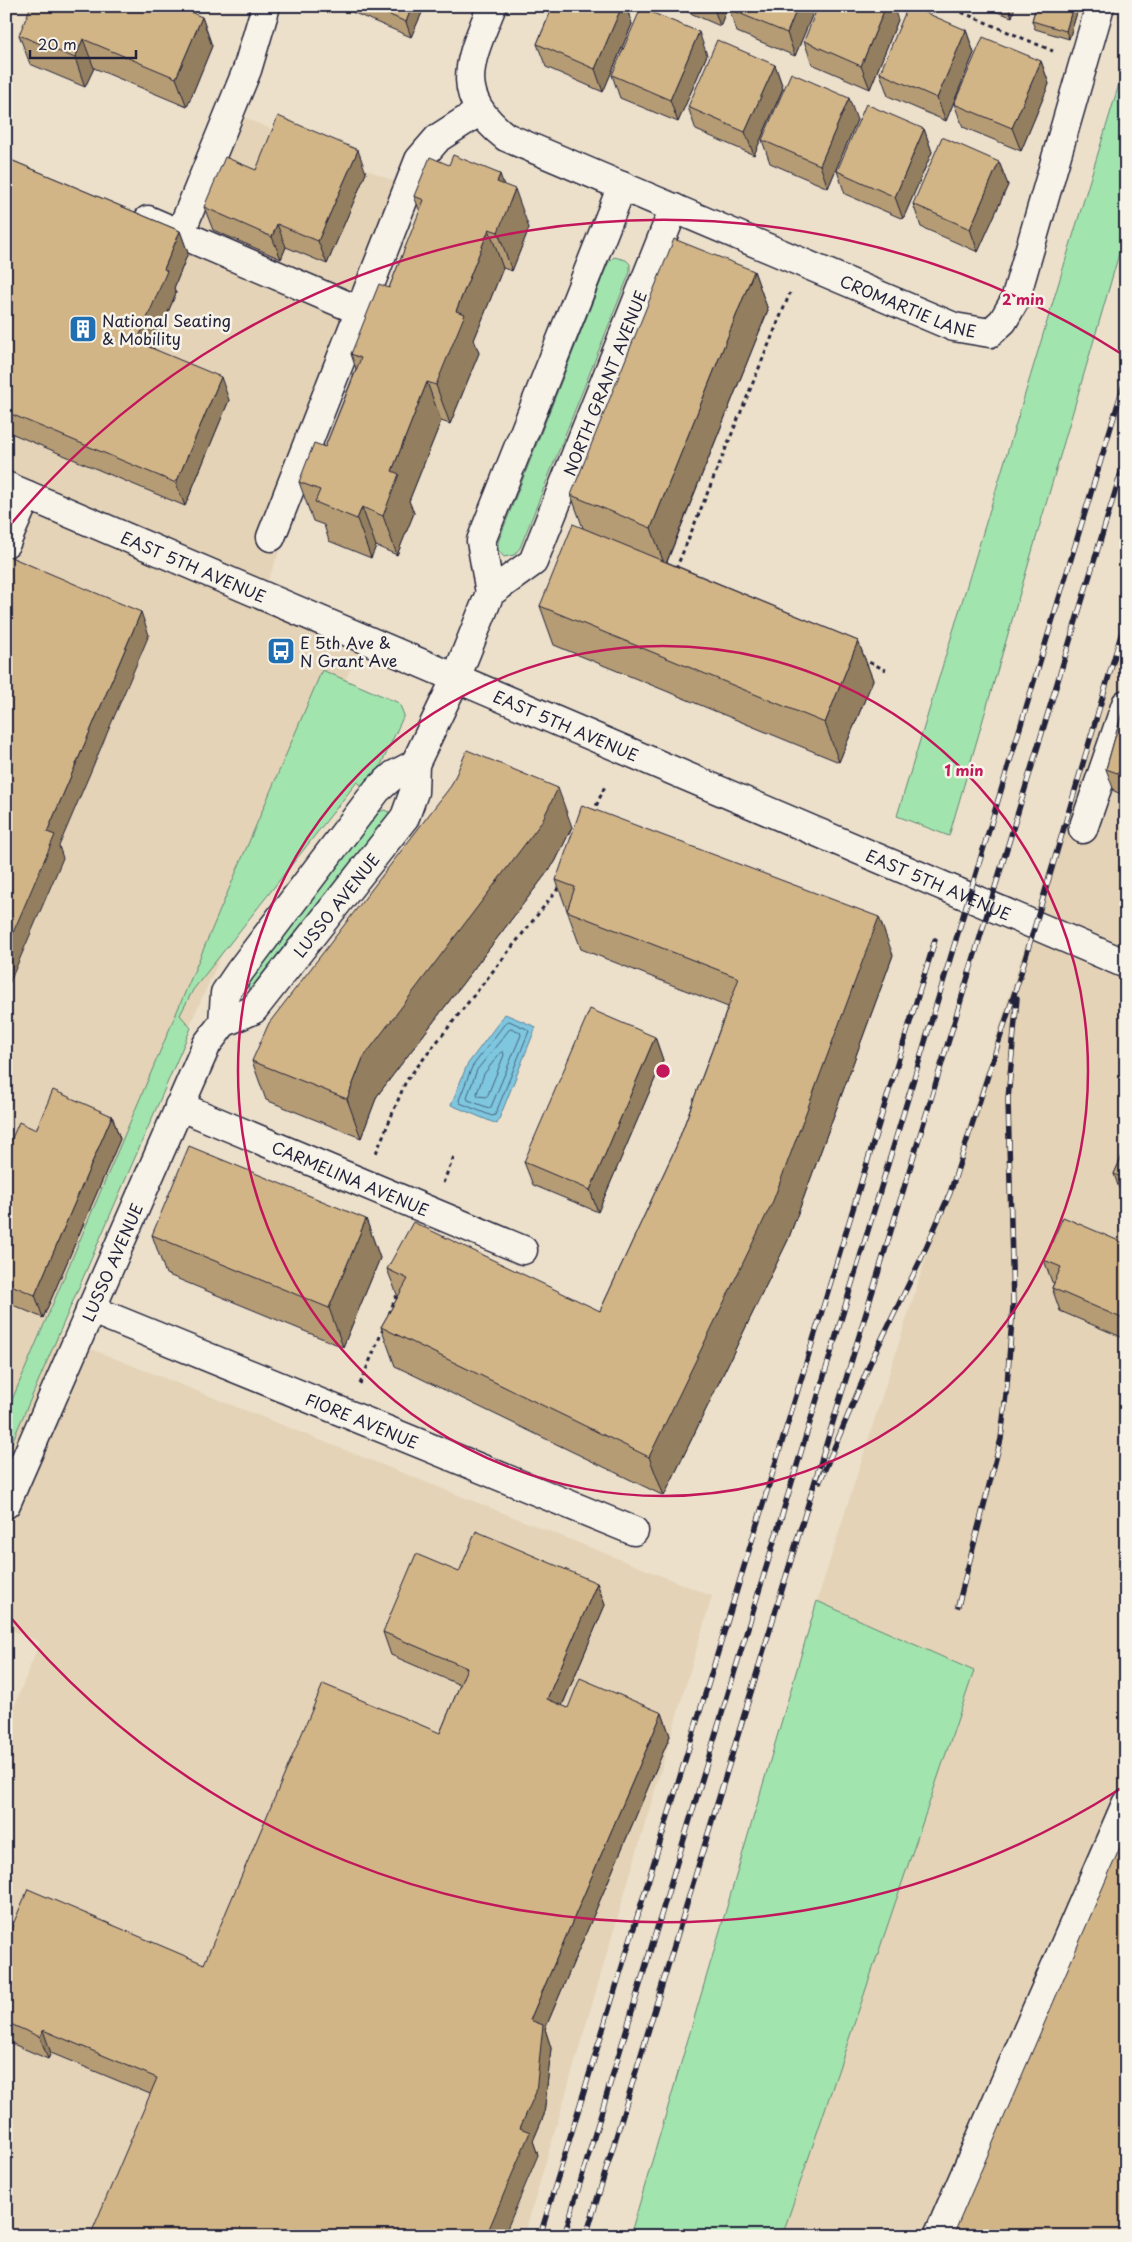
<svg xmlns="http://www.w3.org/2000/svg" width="1132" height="2242" viewBox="0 0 1132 2242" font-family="'Playpen Sans',sans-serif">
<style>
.built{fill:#e4d3b7}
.green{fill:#a2e4ae;stroke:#628374}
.water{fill:#7fc6df;stroke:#5a849d}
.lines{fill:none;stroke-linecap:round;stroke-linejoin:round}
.shore{stroke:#47647d;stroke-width:1}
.minor-casing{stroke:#22223b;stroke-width:31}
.major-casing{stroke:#22223b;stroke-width:31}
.path{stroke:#22223b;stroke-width:3;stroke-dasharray:4 4;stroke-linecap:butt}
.minor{stroke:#f7f3e8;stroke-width:28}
.major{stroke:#f7f3e8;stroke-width:28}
.rail-casing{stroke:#22223b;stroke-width:5.5}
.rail{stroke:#f7f3e8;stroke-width:4;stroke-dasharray:11;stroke-linecap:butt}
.wall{fill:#b59c74;stroke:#22223b}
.shaded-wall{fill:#937f5e;stroke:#22223b}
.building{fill:#d2b587;stroke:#22223b}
.ring{fill:none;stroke:#c2185b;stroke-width:2.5}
.labels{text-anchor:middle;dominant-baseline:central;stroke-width:5;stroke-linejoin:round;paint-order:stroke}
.street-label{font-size:16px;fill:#22223b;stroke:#f7f3e8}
.poi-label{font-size:16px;fill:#22223b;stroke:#f7f3e8;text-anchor:start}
.centre{fill:#c2185b;stroke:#f7f3e8;stroke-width:2.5}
.ring-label{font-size:15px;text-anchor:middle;font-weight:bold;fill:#c2185b;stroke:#f7f3e8;stroke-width:5;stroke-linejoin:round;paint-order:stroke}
</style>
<rect width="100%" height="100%" fill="#ece0cb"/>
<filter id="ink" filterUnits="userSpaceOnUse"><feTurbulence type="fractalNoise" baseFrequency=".02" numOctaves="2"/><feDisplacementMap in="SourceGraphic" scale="10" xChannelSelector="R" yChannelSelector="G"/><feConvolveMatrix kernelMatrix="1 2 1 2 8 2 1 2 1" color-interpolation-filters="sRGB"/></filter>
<g filter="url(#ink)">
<path class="built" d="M233,113L422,193L262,595L364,639L51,1333L712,1596L524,2236H6V1727L40,1642L6,1628V540L27,492L6,483V166L186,241Z
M1126,627V2236H782L974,1671L817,1601Z"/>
<path class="green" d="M1126,61V230L949,836L897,816Z
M614,257L626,260L630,264V272L520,548L514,555L504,557L498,550V542L608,263Z
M322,670L399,703L404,715L375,778L366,788L357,782L193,990L180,1015L191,1028L6,1456V1414Z
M384,810L389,812V817L252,990L244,984L246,979L379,812Z
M817,1601L974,1671L782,2236H630Z"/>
<path class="water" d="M505,1014L536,1027L497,1124L451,1105L467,1065Z"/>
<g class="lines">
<path class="shore" d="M509,1021L527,1029L529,1031L495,1115L492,1116L460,1103L459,1100L472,1067L506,1022Z
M511,1028L520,1032L521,1035L491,1107L489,1108L468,1100L467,1097L477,1070Z
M503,1052L504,1055L487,1097L478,1096L477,1093L484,1074L500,1053Z"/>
<defs>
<g id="minor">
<path id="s1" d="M492,6C470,61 451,94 506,137L954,327L990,333L1003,321L1015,300L1100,6"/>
<path d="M148,220L360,311"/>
<path d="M180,234L247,70L266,6"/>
<path d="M271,537L419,160L438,138L480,111"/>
<path d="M6,543L27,495"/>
<path d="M490,593L481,541L622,186"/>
<path d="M1083,829L1126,704"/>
<path d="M223,1023L225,993L240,971L377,790L394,775L415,764"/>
<path id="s2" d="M179,1106L523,1250"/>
<path id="s3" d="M90,1309L634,1531"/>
<path id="s4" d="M6,1504L207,1044L223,1023L253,1010L405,817L414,792L415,764L456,678L490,593L533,562L674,208"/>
<path d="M938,2236L1126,1804"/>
</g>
<g id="major">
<path id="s5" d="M6,486L1126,964"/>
</g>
</defs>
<use href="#minor" class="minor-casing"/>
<use href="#major" class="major-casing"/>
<path class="path" d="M947,6L1053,51
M676,569L790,293
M862,659L886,670
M593,813L605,786
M376,1153L406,1081L561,885
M443,1183L455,1154
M389,1314L398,1292
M360,1384L384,1327"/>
<use href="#minor" class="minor"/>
<use href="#major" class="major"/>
<defs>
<path id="rail" d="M820,1481L872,1359L920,1261L950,1193L1020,976L1126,618
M958,1606L1001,1439L1007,1385L1013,1306L1008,1099L1017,998
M540,2236L935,940
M564,2236L1126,377
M586,2236L1126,456"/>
</defs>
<use href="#rail" class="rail-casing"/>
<use href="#rail" class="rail"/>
</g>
<path class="wall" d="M338,6H425L411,37Z
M553,6H626L632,24L603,92L546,67L537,44Z
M674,6H728L720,26Z
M730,6H816L795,56L737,32L729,9Z
M979,6H1015L1012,17Z
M1036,6H1079L1069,39L1035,29L1032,21Z
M202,17L212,46L187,107L94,68L85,87L30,64L19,35Z
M898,20L870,89L812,64L804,41Z
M966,30L974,53L946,121L888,96L880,73Z
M707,55L678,122L620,98L612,75Z
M1041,61L1049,84L1021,151L963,127L954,104Z
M775,65L783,88L754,155L696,130L688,107Z
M857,120L828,188L770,163L762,140Z
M924,129L932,152L903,219L845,194L837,171Z
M6,158L180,231L188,253L174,288L176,293L153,348L229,400L185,506L6,431Z
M999,162L1008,185L978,252L921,227L913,204Z
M449,165L504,185L529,228L512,271L503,268L474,340L479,353L450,424L441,421L409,501L414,513L397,555L376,546L371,558L329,541L324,525L313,521L299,482L325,447L356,369L351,354L389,288L420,212L414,196Z
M256,170L366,173L327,264L286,247L281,259L213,230L204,207Z
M754,271L768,310L667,562L858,641L873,680L839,762L554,645L540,606L583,528L571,495Z
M1126,699V796L1114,791L1106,769Z
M572,827L555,862L377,1096L361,1138L266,1100L252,1061Z
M556,880L893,955L788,1240L664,1496L395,1366L381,1327L398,1297L387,1269L600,1311L676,1147L728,1007L581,949Z
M655,1037L663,1060L598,1212L533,1185L524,1162Z
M112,1116L120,1139L43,1318L6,1302V1152L36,1130Z
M1126,1147V1198L1122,1197L1114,1174Z
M366,1219L380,1258L343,1347L166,1274L152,1235Z
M1126,1244V1339L1060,1311L1052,1288L1054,1283L1052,1282L1044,1260Z
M459,1572L597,1583L605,1605L562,1706L568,1708L662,1713L670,1736L545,2029L551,2048L544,2115L533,2141L538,2155L150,2094L51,2053L48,2059L6,2041V1941L204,1964L440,1733L460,1685L391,1655L383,1632Z
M1126,1578V1609L1120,1592Z"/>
<path class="shaded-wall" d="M412,6H425L411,37L406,22Z
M622,6H626L632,24L603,92L595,69Z
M713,6H728L720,26Z
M798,6H816L795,56L787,33Z
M886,6H893L898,20L870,89L861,66Z
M1008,6H1015L1012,17Z
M1073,6H1079L1069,39L1066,31Z
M202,17L212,46L187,107L176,78Z
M966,30L974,53L946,121L937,98Z
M699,32L707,55L678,122L670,100Z
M83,39L94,68L85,87L75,58Z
M1041,61L1049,84L1021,151L1012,128Z
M775,65L783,88L754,155L745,132Z
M849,98L857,120L828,188L820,165Z
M924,129L932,152L903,219L895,197Z
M358,150L366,173L327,264L318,241Z
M999,162L1008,185L978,252L970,229Z
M500,174L510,202L515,189L529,228L512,271L498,232L497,182Z
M277,224L286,247L281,259L272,237Z
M489,229L503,268L474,340L479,353L450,424L436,385L456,311Z
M180,231L188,253L174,288L176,293L146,365L137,342L164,269Z
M754,271L768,310L665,566L651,528Z
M221,377L229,400L185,506L176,483Z
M427,382L441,421L409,501L414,513L397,555L383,516L392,471Z
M362,507L376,546L371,558L357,519Z
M141,612L149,635L59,846L63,858L6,991V949L47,832Z
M858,641L873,680L839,762L825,723Z
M558,788L572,827L555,862L377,1096L361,1138L347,1099L363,1058Z
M879,917L893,955L788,1240L664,1496L649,1457Z
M655,1037L663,1060L598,1212L590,1190Z
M112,1116L120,1139L43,1318L35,1295Z
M366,1219L380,1258L343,1347L329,1308Z
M597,1583L605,1605L555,1722L547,1699Z
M662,1713L670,1736L545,2029L551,2048L544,2115L533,2141L538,2155L504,2236H486L520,2128L530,2020Z
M43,2030L51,2053L48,2059L40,2037Z"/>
<path class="building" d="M31,6H176L202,17L176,78L83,39L75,58L19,35Z
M369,6H412L406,22Z
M553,6H622L595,69L537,44Z
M730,6H798L787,33L729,9Z
M818,6H886L861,66L804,41Z
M908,6H910L966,30L937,98L880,73Z
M1036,6H1073L1066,31L1032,21Z
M641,8L699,32L670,100L612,75Z
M983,37L1041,61L1012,128L954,104Z
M717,40L775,65L745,132L688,107Z
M791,73L849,98L820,165L762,140Z
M866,104L924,129L895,197L837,171Z
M278,116L358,150L318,241L277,224L272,237L204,207L225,157L256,170Z
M942,137L999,162L970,229L913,204Z
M453,155L500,174L497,182L515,189L498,232L489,229L456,311L465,314L436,385L427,382L392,471L399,474L383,516L362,507L357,519L315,502L320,490L299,482L314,443L325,447L361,358L351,354L379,284L389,288L424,200L414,196L430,157L449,165Z
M6,158L180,231L164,269L167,271L137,342L221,377L176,483L6,412V205L8,201H6Z
M674,239L754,271L651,528L571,495Z
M573,524L858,641L825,723L540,606Z
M6,555L141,612L47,832L55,835L6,949Z
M1126,699V776L1106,769Z
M467,750L558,788L541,823L363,1058L347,1099L252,1061L269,1023L451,786Z
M582,805L879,917L773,1201L649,1457L381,1327L408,1279L387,1269L413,1222L600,1311L676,1147L739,978L567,911L575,887L556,880Z
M590,1009L655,1037L590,1190L524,1162Z
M53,1090L112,1116L35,1295L6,1283V1152L19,1122L36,1130Z
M189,1146L366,1219L329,1308L152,1235Z
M1126,1147V1179L1114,1174Z
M1063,1217L1126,1244V1320L1052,1288L1061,1267L1044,1260Z
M476,1531L597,1583L547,1699L568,1708L580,1678L662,1713L530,2020L543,2025L536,2092L520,2128L530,2132L486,2236H90L157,2078L43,2030L40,2037L6,2022V1941L28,1889L204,1964L323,1684L440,1733L467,1668L383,1632L416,1554L459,1572Z
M1126,1578V1595L1120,1592Z
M1121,1845L1126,1848V2236H953Z"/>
</g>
<g class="ring">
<circle cx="663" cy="1071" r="425"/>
<path d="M1120 1789A851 851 0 0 1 6 1612M6 530A851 851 0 0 1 1120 353"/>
</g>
<defs>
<symbol id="building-square" viewBox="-11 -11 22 22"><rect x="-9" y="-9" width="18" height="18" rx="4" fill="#1f6fb2" stroke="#f7f3e8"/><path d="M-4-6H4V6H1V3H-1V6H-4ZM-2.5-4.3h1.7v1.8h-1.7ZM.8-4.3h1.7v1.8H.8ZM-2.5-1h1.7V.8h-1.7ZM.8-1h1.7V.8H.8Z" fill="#fff"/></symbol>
<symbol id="bus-square" viewBox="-11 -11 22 22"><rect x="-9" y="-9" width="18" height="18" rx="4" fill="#1f6fb2" stroke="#f7f3e8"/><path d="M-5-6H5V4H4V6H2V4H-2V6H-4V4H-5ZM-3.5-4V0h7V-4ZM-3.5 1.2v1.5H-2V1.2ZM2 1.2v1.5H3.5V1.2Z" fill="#fff"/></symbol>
</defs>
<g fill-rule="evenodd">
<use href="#building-square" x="67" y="313" width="32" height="32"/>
<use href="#bus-square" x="265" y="635" width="32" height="32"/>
</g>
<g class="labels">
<g class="street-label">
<text stroke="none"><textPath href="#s1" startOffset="584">CROMARTIE LANE</textPath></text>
<text stroke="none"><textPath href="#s4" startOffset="1294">NORTH GRANT AVENUE</textPath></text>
<text stroke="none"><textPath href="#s5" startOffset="204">EAST 5TH AVENUE</textPath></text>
<text stroke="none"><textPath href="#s5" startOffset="609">EAST 5TH AVENUE</textPath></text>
<text stroke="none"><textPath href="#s5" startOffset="1014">EAST 5TH AVENUE</textPath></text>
<text stroke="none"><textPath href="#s4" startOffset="695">LUSSO AVENUE</textPath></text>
<text stroke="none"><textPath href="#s2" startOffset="186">CARMELINA AVENUE</textPath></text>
<text stroke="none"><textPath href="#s4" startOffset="264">LUSSO AVENUE</textPath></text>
<text stroke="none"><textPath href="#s3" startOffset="294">FIORE AVENUE</textPath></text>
</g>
<g class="poi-label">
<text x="102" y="320">National Seating<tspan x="102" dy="18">&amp; Mobility</tspan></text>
<text x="300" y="642">E 5th Ave &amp;<tspan x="300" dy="18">N Grant Ave</tspan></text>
</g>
</g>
<circle cx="663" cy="1071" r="8" class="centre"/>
<g class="ring-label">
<text x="1023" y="305">2 min</text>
<text x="964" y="776">1 min</text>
</g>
<rect width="1132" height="2242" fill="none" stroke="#f7f3e8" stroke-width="25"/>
<rect x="12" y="12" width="1107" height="2217" fill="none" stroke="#22223b" stroke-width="2" filter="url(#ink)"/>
<path d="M30 50v8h106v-8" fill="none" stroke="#22223b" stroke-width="2.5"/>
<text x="38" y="50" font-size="15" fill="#22223b" stroke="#f7f3e8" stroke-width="4" paint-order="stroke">20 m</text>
</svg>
